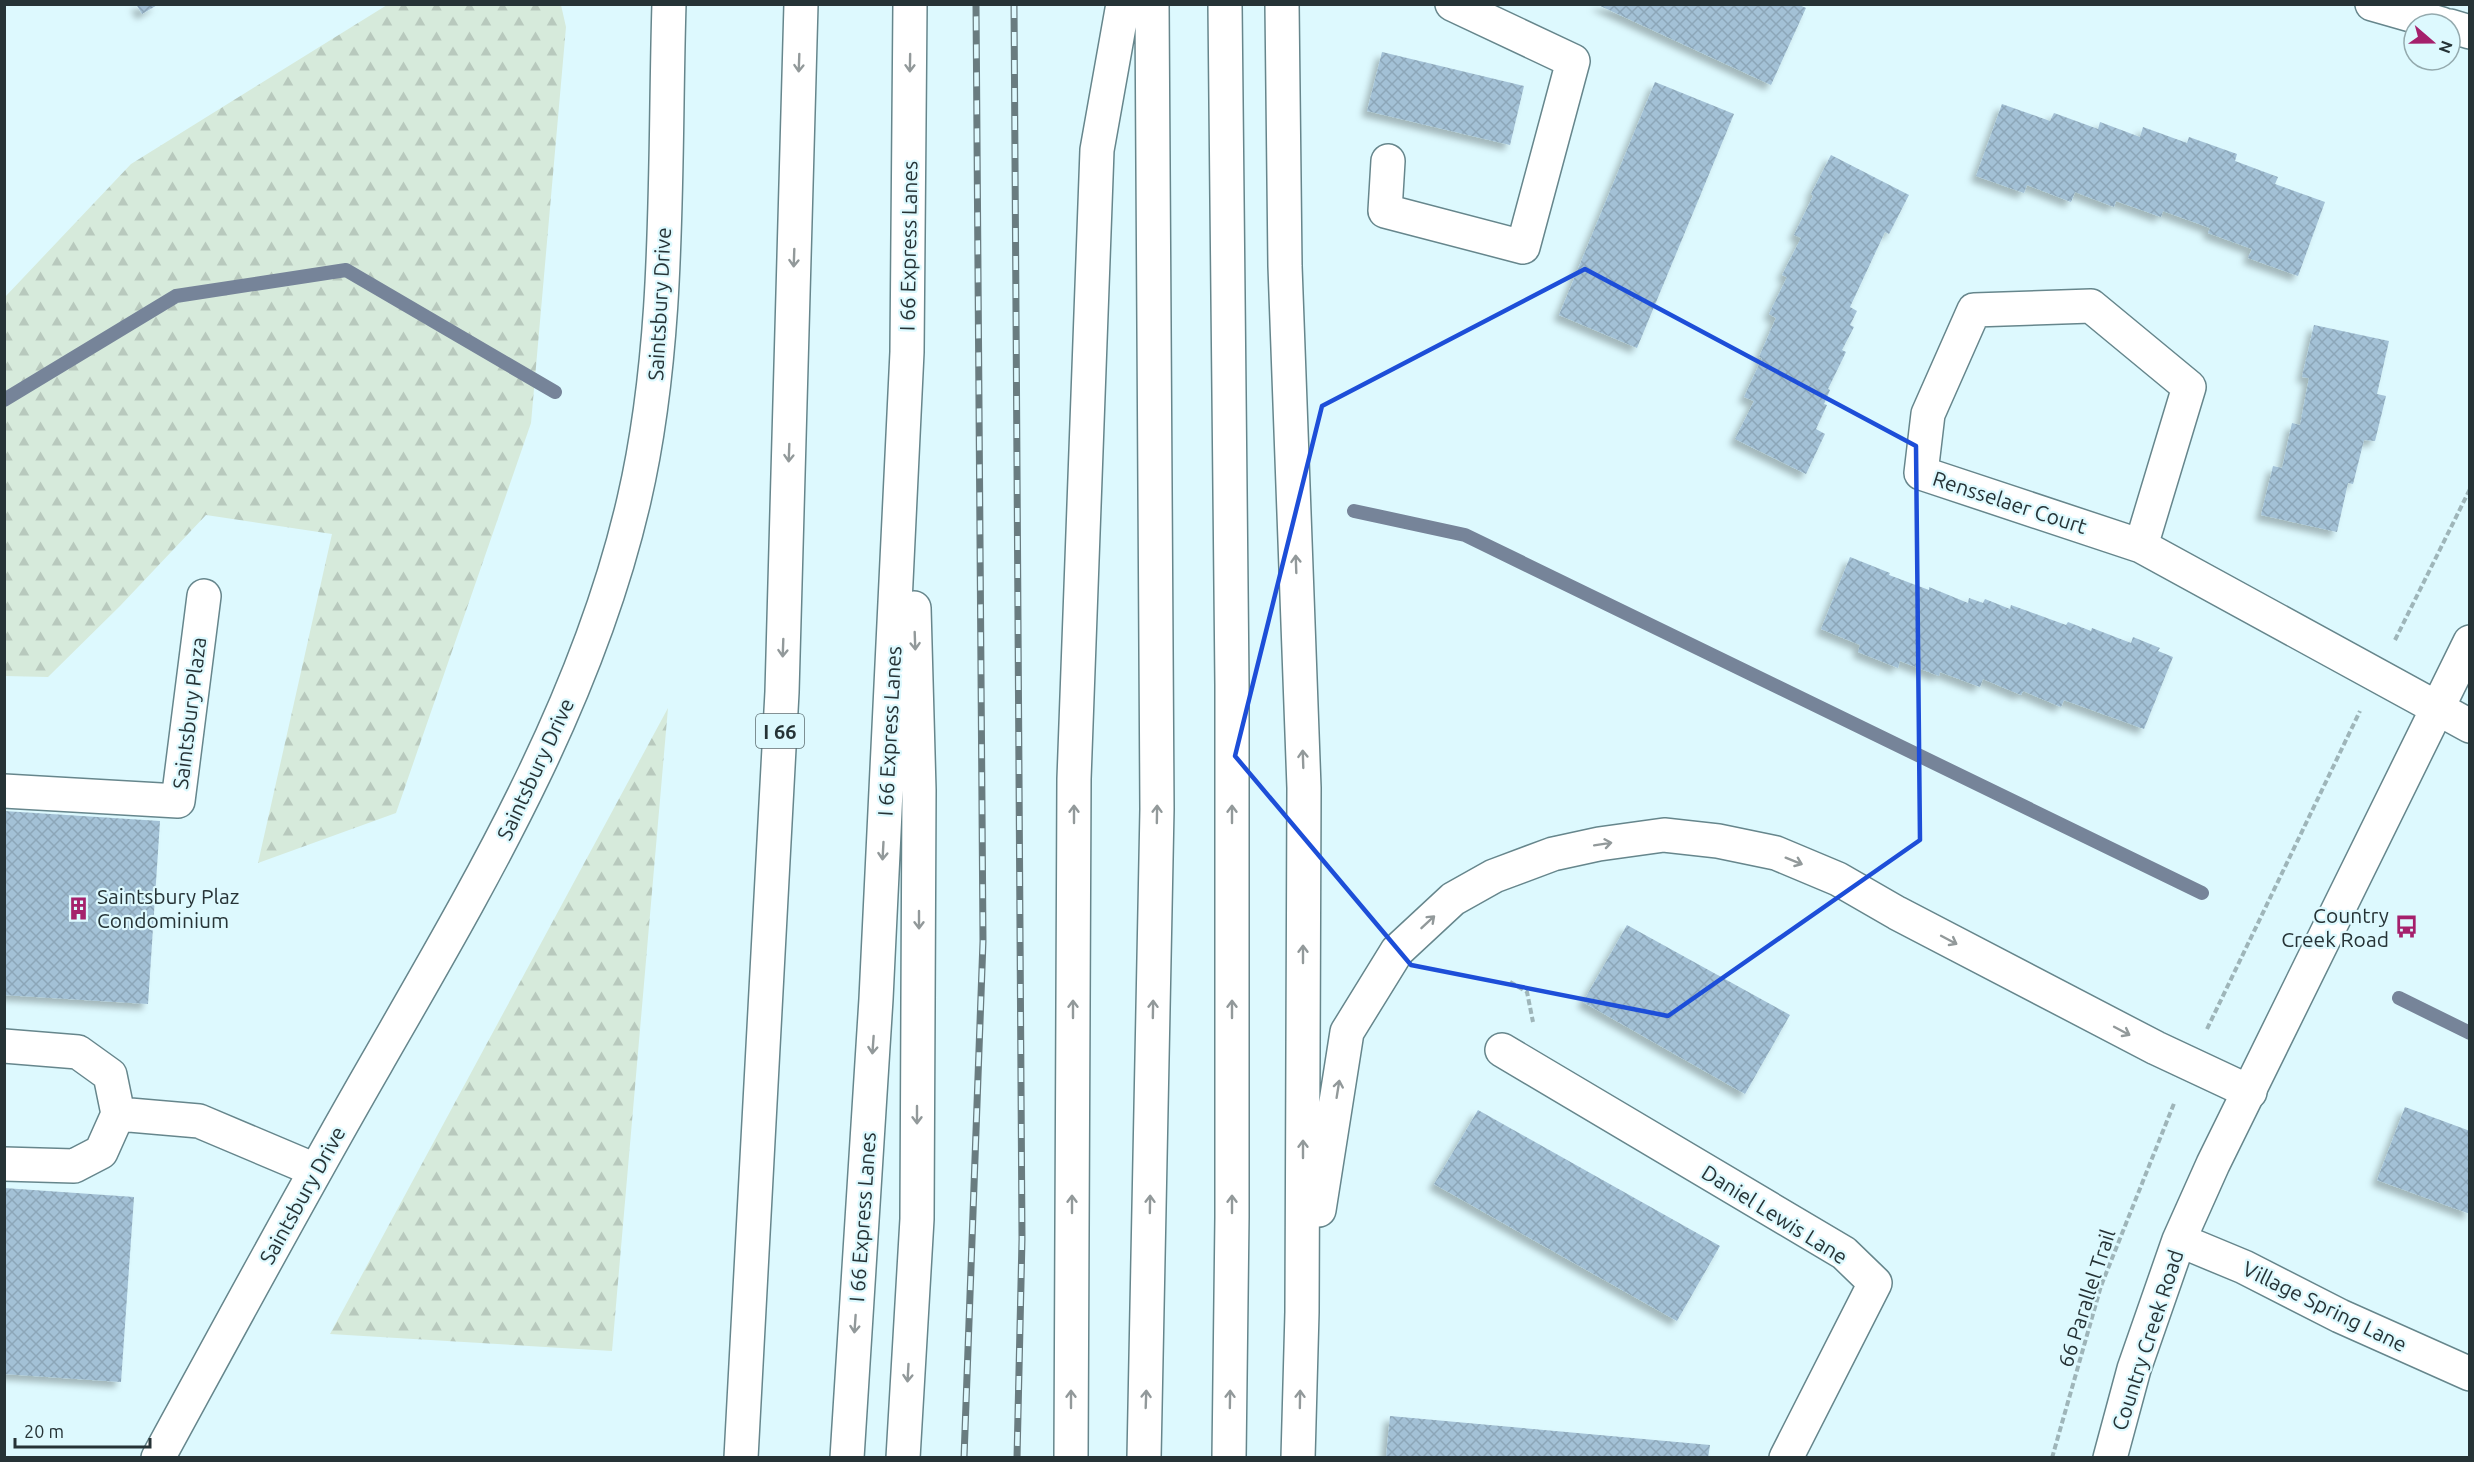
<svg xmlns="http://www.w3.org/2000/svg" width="2474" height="1462" viewBox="0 0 2474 1462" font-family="Ubuntu,sans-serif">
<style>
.forest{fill:url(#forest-firs)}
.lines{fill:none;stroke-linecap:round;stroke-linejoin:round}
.stream{stroke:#768499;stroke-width:14}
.building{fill:url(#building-cross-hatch);filter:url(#shadow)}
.minor-casing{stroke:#66868c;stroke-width:36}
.highway-casing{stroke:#66868c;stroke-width:36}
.path{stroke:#9eb5b9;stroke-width:4;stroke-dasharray:6 3;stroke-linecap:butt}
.minor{stroke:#fff;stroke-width:33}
.highway{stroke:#fff;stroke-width:33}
.rail-casing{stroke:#697c80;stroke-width:7}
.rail{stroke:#ddf9fe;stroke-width:4.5;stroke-dasharray:14;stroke-linecap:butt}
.oneway{stroke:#92999a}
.marked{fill:none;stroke:#1d4ed8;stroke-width:4.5;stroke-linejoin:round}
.labels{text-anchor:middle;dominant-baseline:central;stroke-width:4.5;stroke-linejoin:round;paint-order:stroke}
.shield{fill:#ddf9fe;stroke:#5d6e72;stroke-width:1.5}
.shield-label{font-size:20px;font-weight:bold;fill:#263336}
.street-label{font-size:21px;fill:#263336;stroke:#ddf9fe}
.poi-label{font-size:21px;fill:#263336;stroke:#ddf9fe;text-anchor:start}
</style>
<defs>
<pattern id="forest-firs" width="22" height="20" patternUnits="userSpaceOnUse" patternTransform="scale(1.5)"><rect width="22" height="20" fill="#d6eadb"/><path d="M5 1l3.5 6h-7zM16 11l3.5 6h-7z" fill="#b8c9bd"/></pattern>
<pattern id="building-cross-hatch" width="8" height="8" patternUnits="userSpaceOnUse" patternTransform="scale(1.5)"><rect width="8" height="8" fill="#a3c1d6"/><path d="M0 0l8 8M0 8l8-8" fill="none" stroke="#8ca6b8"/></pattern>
<filter id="shadow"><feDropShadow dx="-5.5" dy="5.5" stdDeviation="3" flood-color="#0004"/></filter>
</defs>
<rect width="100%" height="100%" fill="#ddf9fe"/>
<path class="forest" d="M387,5H561L566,27L531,423L396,813L258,863L332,534L206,515L120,606L48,677L5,676V297L131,164Z
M668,708L612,1351L330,1334Z"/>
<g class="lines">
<path class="stream" d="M4,400L176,296L346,270L555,392
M1354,511L1465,535L2202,893
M2399,998L2470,1033"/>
</g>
<path class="building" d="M136,4H159L142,14Z
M1596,4H1797L1806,8L1771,85Z
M1382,52L1524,86L1510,145L1367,111Z
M1655,82L1734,114L1637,348L1559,315Z
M2002,104L2050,121L2054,113L2098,129L2100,122L2140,137L2143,127L2187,143L2189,137L2237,154L2235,161L2278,177L2275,184L2325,202L2298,276L2248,258L2252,249L2208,233L2210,228L2163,211L2161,217L2116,201L2114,207L2075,192L2071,202L2027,185L2024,193L1976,176Z
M1831,155L1909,195L1889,234L1885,232L1850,307L1857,311L1850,325L1854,327L1842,350L1846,352L1828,389L1830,390L1824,404L1827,405L1816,429L1825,434L1806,474L1735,439L1754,401L1744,397L1762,358L1759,357L1776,318L1769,314L1787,277L1782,275L1801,238L1794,235L1813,196L1811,194Z
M2314,325L2389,341L2377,394L2386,396L2375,441L2364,440L2353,484L2348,483L2337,532L2261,515L2273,466L2282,468L2292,423L2300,425L2309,378L2302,377Z
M1850,557L1890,573L1889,575L1929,590V587L1968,603L1969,598L1983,603L1985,599L2010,609L2011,605L2066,625L2068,622L2091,631L2092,628L2131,643L2133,637L2160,648L2158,651L2173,657L2144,729L2064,700L2061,707L2023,691L2021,695L1983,679L1980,687L1940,672L1939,676L1900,661L1898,668L1858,652L1860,645L1821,629Z
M4,811L160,821L148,1004L4,995Z
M1627,925L1790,1015L1745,1094L1583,1002Z
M2405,1107L2470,1131V1214L2377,1180Z
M1478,1110L1720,1246L1677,1321L1434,1184Z
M4,1188L134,1197L121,1382L4,1374Z
M1390,1416L1710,1445L1708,1458H1386Z"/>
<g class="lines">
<defs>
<path id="minor" d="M2372,4L2442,24
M2450,26L2470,32
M1388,161L1385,211L1523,247L1573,61L1452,4
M2091,306L2189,387L2141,546L1921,473L1928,414L1974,310Z
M2141,546L2470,726
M4,791L178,801L204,596
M4,1046L78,1052L110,1075L118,1114L101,1152L74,1166L4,1164
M1502,1050L1844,1253L1875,1283L1786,1458
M118,1114L199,1121L315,1170
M2179,1240L2244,1267L2340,1316L2470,1374
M158,1458C230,1326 301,1194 376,1064C479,884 587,704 634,500C671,340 664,168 669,4
M2110,1458L2134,1369L2179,1240L2213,1164L2470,642"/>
<path id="highway" d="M1225,4L1232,685V1217L1229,1458
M1282,4L1285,266L1304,788L1302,1312L1298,1458
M1319,1210L1347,1032L1397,951L1453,899L1494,876L1553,854L1599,844L1664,835L1718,841L1776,853L1838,879L1897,913L2156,1048L2250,1092
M741,1458L782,692L801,4
M847,1458L876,999L907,352L910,4
M903,1458L917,1219L919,790L914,608
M1071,1458L1074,779L1097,150L1123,4
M1144,1458L1157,809L1152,4"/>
</defs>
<use href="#minor" class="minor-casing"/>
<use href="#highway" class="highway-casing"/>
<path class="path" d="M2395,640L2470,489
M1510,982L1527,992L1533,1022
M2207,1029L2360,711
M2052,1458L2101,1286L2175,1101"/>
<use href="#minor" class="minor"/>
<use href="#highway" class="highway"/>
<defs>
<path id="rail" d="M1014,4L1022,1239L1017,1458
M964,1458L983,941L976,4"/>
</defs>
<use href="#rail" class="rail-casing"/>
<use href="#rail" class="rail"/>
</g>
<defs><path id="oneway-shaft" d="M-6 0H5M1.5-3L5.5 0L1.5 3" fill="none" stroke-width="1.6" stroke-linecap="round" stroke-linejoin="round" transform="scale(1.5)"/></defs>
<g class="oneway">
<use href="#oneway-shaft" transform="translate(799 63) rotate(92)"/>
<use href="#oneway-shaft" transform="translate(910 63) rotate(91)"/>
<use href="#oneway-shaft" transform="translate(794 258) rotate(92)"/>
<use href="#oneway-shaft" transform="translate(789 453) rotate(92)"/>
<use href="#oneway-shaft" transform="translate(1296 564) rotate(-92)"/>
<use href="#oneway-shaft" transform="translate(915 641) rotate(88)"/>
<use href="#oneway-shaft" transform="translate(783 648) rotate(92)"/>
<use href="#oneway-shaft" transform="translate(1303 759) rotate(-92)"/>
<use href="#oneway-shaft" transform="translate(1074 814) rotate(-90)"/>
<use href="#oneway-shaft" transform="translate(1157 814) rotate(-89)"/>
<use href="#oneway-shaft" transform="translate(1232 814) rotate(-90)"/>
<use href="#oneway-shaft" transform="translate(1603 844) rotate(-9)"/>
<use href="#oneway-shaft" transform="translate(883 851) rotate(93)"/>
<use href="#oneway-shaft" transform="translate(1794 861) rotate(22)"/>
<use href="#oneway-shaft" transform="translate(919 920) rotate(90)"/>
<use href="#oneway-shaft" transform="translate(1428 922) rotate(-43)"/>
<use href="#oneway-shaft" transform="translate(1949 940) rotate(28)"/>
<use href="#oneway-shaft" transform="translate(1303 954) rotate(-90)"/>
<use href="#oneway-shaft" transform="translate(1073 1009) rotate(-90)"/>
<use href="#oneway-shaft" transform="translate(1153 1009) rotate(-89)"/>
<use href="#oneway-shaft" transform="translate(1232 1009) rotate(-90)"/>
<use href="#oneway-shaft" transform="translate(2122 1031) rotate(28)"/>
<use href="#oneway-shaft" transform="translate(873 1045) rotate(94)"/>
<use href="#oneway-shaft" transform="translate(1338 1089) rotate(-81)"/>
<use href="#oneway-shaft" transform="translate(917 1115) rotate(90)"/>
<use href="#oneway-shaft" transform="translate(1303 1149) rotate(-90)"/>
<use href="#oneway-shaft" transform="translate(1072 1204) rotate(-90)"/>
<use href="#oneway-shaft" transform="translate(1150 1204) rotate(-89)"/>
<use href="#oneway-shaft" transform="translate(1232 1204) rotate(-90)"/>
<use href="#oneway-shaft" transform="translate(855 1324) rotate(94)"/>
<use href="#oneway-shaft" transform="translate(908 1373) rotate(93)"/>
<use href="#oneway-shaft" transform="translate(1071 1399) rotate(-90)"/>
<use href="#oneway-shaft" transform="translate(1146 1399) rotate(-88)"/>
<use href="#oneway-shaft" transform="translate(1230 1399) rotate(-89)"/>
<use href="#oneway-shaft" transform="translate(1300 1399) rotate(-89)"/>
</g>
<path class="marked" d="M1585,269L1916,446L1920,840L1668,1016L1411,965L1235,756L1322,406Z"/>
<defs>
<symbol id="building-bare" viewBox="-9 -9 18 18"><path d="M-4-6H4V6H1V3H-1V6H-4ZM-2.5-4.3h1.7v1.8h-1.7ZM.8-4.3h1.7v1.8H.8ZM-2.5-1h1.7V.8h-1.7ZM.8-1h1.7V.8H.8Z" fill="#a5206c" stroke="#ddf9fe" stroke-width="2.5" paint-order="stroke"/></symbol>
<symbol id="bus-bare" viewBox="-9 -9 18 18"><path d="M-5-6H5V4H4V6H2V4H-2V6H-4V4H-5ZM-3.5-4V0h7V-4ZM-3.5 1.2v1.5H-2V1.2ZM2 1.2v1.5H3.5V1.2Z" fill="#a5206c" stroke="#ddf9fe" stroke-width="2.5" paint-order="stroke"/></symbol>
</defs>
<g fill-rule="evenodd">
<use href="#building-bare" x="62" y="892" width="33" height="33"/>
<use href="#bus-bare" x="2390" y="910" width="33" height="33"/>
</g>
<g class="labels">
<rect class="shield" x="756" y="714" width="48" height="34" rx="4.5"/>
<g class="shield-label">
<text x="780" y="731">I 66</text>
</g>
<g class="street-label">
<text transform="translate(908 246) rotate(-89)">I 66 Express Lanes</text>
<text transform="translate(659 304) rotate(-87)">Saintsbury Drive</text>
<text transform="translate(2010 502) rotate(18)">Rensselaer Court</text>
<text transform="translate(189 713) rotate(-83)">Saintsbury Plaza</text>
<text transform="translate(889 731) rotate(-87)">I 66 Express Lanes</text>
<text transform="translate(535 769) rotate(-65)">Saintsbury Drive</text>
<text transform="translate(302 1195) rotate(-61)">Saintsbury Drive</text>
<text transform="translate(1775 1214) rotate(32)">Daniel Lewis Lane</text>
<text transform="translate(862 1217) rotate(-86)">I 66 Express Lanes</text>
<text transform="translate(2086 1298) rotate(-72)">66 Parallel Trail</text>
<text transform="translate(2325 1306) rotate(26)">Village Spring Lane</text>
<text transform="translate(2147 1340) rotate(-72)">Country Creek Road</text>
</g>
<g class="poi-label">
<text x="97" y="896">Saintsbury Plaz<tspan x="97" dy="24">Condominium</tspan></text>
<text x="2389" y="915" text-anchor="end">Country<tspan x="2389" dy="24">Creek Road</tspan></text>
</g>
</g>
<rect width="2474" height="1462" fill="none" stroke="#263336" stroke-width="12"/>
<g transform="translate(2432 42) rotate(110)"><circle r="28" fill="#ddf9fe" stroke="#94aaae" stroke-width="1.5"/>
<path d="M0-4.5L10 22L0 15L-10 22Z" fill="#a5206c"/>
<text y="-9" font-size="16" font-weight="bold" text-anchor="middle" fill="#263336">N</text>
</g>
<path d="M15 1438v9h135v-9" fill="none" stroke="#263336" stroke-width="3"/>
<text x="24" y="1438" font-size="18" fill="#263336" stroke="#ddf9fe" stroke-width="4.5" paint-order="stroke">20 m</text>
</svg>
